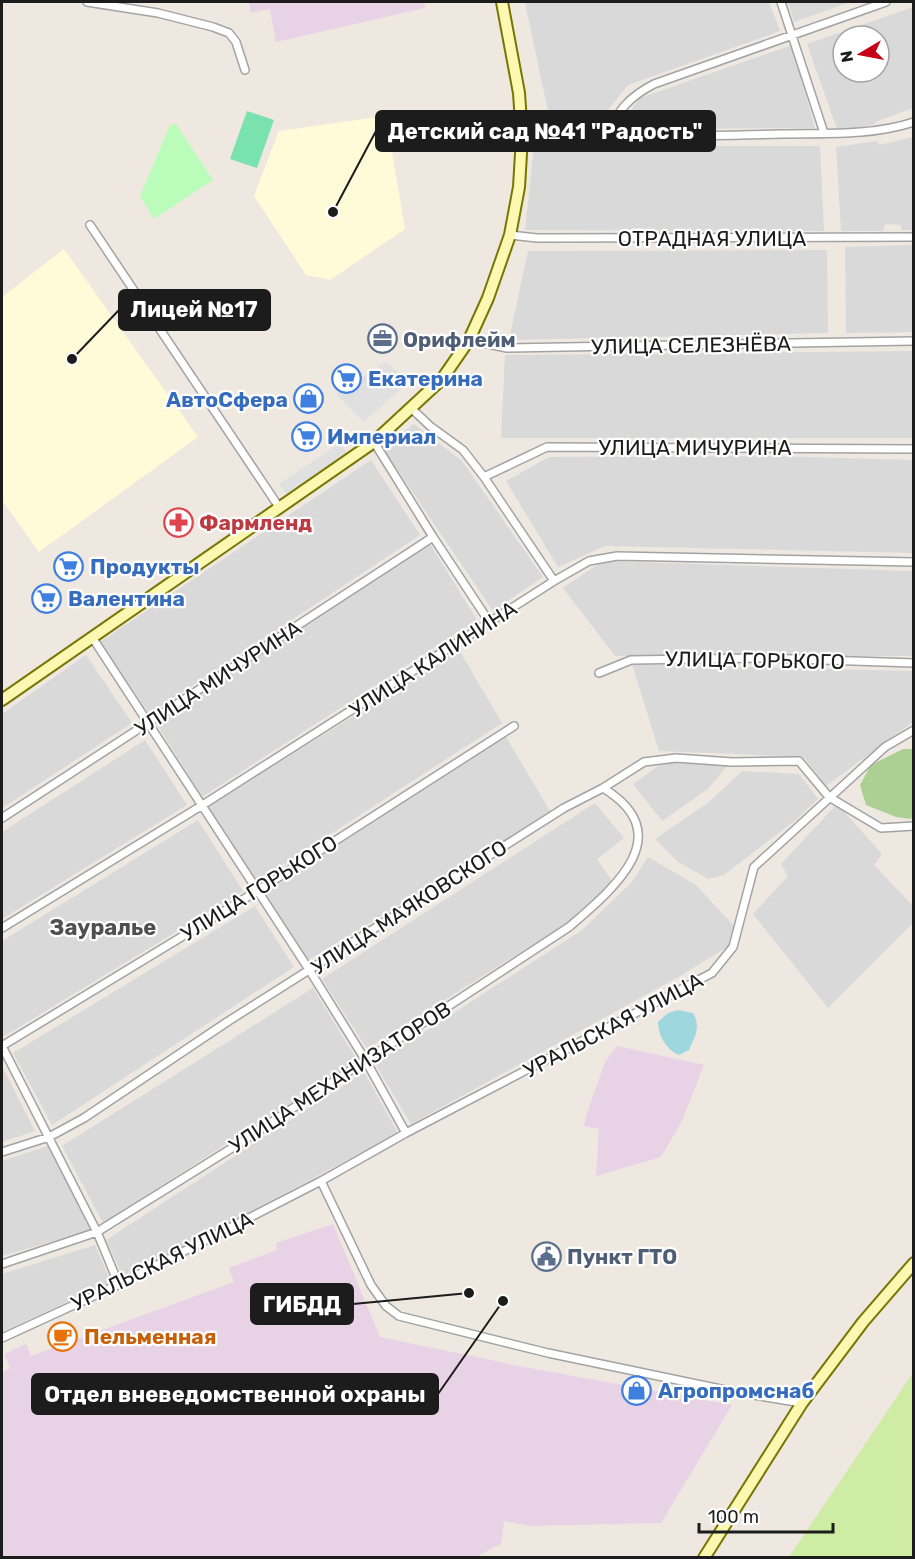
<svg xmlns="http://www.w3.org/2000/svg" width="915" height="1559" viewBox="0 0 915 1559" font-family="Rubik,sans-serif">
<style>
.residential{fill:#dad9d9;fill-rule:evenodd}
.industrial{fill:#e8d3e6}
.education{fill:#fffbd9}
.grass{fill:#cfeca4}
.forest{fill:#acd094}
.park{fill:#bcfcbb}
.pitch{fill:#7ae2af}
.parking{fill:#e0e0e0}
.water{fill:#9fd7de}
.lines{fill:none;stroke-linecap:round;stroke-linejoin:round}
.street-casing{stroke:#a3a3a3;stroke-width:10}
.secondary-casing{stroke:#767600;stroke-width:14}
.street{stroke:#fff;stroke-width:7}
.secondary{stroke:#fcf8b1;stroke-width:10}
.labels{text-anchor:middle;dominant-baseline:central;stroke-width:4.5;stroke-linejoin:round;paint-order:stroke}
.street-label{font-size:21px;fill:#1c1c1c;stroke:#fff}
.service-label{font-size:21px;font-weight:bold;fill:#4e5e75;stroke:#fff;text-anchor:start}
.shop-label{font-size:21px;font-weight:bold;fill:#366cbe;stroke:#fff;text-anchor:start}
.health-label{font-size:21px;font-weight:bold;fill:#be3a42;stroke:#fff;text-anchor:start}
.food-label{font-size:21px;font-weight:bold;fill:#c56008;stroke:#fff;text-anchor:start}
.neighbourhood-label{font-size:22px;font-weight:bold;fill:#4f4f4f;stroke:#fff}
.leader{fill:none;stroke:#1c1c1c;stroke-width:2}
.callout-dot{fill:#1c1c1c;stroke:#fff;stroke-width:2}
.callout{fill:#1c1c1c;stroke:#1c1c1c;stroke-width:2}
.callout-label{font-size:22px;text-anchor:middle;font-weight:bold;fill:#fff}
</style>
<rect width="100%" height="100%" fill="#eee8e1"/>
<path class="residential" d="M530,2H769L780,31L628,85L597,124L552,130L525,3Z
M788,2H851L794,22Z
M913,7V108L875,122L876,124L860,128L837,129L807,44ZM843,36H879V72H843Z
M792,45L815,128L617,129L640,98Z
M913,137V230H901V225L885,224L883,231H841L836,147L877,141L879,145Z
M534,146H820L824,231L525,230Z
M913,245V332L846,333L845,247Z
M827,250L828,333L509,340L528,251Z
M913,351V438H501L505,355Z
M414,424L462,461L543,577L493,611L382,447Z
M771,456L913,460V553L605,546L558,567L506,481L549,457Z
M371,460L420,535L149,714L100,642Z
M430,544L477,620L202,797L156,723Z
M603,561L913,571V656H615L563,588Z
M459,650L502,723L255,883L208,807Z
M86,655L132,723L2,808V714Z
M632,664L913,671V722L826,786L804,757L659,751Z
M506,737L551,813L307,961L264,893Z
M145,740L187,805L2,919V832Z
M664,762L727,766L708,789L662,821L633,784Z
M742,771L799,774L818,799L797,819L724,875L708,879L677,861L655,839L709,802Z
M595,803L624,838L597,859L613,882L565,924L367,1049L322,979Z
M837,804L882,854L874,865L913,906V923L828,1008L753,914L788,876L781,864Z
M198,820L243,891L3,1037L2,1034V941Z
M648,857L696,885L734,926L729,946L680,976L411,1124L375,1064L582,930L631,883Z
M255,906L294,967L52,1125L13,1053Z
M313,988L357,1060L103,1223L62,1146Z
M2,1066L35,1131L2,1142Z
M364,1072L398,1133L124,1279L106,1240Z
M48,1146L91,1230L2,1256V1161Z
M95,1245L111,1282L2,1332V1274Z"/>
<path class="industrial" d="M249,2H424L425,8L276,42L270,9L251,13Z
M617,1046L704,1065L682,1121L661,1157L596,1176L599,1129L584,1126L587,1113L605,1062Z
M333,1224L380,1337L519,1366L732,1405L661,1523L530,1526L504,1521L501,1544L476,1557H2V1372L10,1368L4,1354L26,1344L31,1356L234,1282L229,1268L277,1250L276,1243Z"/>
<path class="education" d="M377,117L389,134L405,229L330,280L306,275L254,196L279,131Z
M64,249L198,437L39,552L2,500V297Z"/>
<path class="grass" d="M913,1373V1557H789Z"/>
<path class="forest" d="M903,749H913L914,815L911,819L896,817L866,805L860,785L871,765Z"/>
<path class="park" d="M176,124L213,180L154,219L140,196L170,125Z"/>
<path class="pitch" d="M247,111L274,120L257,168L230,159Z"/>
<path class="parking" d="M386,362L409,382L363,422L336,394Z
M340,443L348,455L288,497L279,484Z"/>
<path class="water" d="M678,1010L693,1013C701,1027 695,1036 689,1050L679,1055C667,1050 658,1036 658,1022L668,1013Z"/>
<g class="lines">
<defs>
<path id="street" d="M87,2L158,13L213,27L229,33L236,42L245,70
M781,2L824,133
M604,136C620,110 627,98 654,84L886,2
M522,137C609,136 695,137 782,134C826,133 871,136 914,122
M90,225L279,507
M510,235L537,238L914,237
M469,340L507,348L914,341
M412,409L430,426L463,450L484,477L554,581
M374,442L433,537L490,623
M484,477L547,447L914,449
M92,637L310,971L366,1061L406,1133
M599,673L631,660L762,658L914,663
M2,818L433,537
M2,928L201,806L554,581L589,561L617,556L914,562
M2,1046L257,891L514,726
M2,1046L97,1232L119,1285
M2,1152L49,1137L84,1118L227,1022L564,808L603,788L644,762L676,758L732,762L799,761L829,797L881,828L914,826
M321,1181L371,1285L386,1306L399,1316L548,1353L735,1392L802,1403
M2,1264L97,1232L232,1148L569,927C613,889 680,835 603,788
M2,1338L124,1282L321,1181L406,1133L712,973L733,947L754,867L885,747L914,730"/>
<path id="secondary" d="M2,700L374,442L442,379L469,340L488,298L510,235L519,187L522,137L519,93L502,2
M704,1558L802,1403L863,1322L914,1263"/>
</defs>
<use href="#street" class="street-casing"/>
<use href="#secondary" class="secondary-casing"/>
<use href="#street" class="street"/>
<use href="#secondary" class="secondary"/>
</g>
<defs>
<symbol id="office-ring" viewBox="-11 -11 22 22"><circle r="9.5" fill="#fff" stroke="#5c6f8a" stroke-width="1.5"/><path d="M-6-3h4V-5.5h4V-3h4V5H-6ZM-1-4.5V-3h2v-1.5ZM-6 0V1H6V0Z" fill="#5c6f8a"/></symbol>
<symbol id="supermarket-ring" viewBox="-11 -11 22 22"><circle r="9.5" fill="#fff" stroke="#3f7fe0" stroke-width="1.5"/><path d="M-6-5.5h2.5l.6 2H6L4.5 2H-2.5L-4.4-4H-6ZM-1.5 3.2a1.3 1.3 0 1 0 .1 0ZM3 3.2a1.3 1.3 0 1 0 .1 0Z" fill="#3f7fe0"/></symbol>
<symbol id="shop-ring" viewBox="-11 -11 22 22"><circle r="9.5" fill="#fff" stroke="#3f7fe0" stroke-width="1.5"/><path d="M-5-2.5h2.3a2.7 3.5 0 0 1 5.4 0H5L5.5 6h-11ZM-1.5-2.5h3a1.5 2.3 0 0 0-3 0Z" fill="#3f7fe0"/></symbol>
<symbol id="pharmacy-ring" viewBox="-11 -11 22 22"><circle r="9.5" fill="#fff" stroke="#e0444e" stroke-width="1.5"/><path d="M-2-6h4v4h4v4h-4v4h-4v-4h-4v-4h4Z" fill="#e0444e"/></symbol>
<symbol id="civic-ring" viewBox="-11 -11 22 22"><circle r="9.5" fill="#fff" stroke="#5c6f8a" stroke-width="1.5"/><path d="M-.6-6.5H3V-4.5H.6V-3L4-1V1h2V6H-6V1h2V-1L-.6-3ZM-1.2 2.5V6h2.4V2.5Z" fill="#5c6f8a"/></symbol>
<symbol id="cafe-ring" viewBox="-11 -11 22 22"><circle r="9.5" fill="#fff" stroke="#e8710a" stroke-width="1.5"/><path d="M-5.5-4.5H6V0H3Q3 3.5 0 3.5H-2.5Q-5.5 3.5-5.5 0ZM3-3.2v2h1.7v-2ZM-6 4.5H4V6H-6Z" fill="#e8710a"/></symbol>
</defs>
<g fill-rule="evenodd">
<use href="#office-ring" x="366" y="322" width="33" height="33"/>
<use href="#supermarket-ring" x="330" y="362" width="33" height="33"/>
<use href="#shop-ring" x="292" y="382" width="33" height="33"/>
<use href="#supermarket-ring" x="290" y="420" width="33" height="33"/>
<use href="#pharmacy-ring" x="162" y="506" width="33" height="33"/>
<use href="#supermarket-ring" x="52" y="550" width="33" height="33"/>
<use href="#supermarket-ring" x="30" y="582" width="33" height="33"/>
<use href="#civic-ring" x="530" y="1240" width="33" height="33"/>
<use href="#cafe-ring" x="46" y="1320" width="33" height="33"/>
<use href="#shop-ring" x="620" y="1374" width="33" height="33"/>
</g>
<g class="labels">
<g class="street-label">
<text x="712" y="238">ОТРАДНАЯ УЛИЦА</text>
<text transform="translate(691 345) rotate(-1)">УЛИЦА СЕЛЕЗНЁВА</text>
<text x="695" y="447">УЛИЦА МИЧУРИНА</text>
<text transform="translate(433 659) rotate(-33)">УЛИЦА КАЛИНИНА</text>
<text transform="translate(755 660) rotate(1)">УЛИЦА ГОРЬКОГО</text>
<text transform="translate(218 678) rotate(-33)">УЛИЦА МИЧУРИНА</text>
<text transform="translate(259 888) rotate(-32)">УЛИЦА ГОРЬКОГО</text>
<text transform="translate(409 907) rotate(-33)">УЛИЦА МАЯКОВСКОГО</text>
<text transform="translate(613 1025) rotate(-28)">УРАЛЬСКАЯ УЛИЦА</text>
<text transform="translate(340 1077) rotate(-33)">УЛИЦА МЕХАНИЗАТОРОВ</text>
<text transform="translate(162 1261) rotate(-26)">УРАЛЬСКАЯ УЛИЦА</text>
</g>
<g class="service-label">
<text x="403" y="339">Орифлейм</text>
<text x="567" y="1256">Пункт ГТО</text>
</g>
<g class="shop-label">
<text x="368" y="378">Екатерина</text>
<text x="288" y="399" text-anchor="end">АвтоСфера</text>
<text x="327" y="436">Империал</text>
<text x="90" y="566">Продукты</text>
<text x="68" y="598">Валентина</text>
<text x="658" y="1390">Агропромснаб</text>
</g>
<g class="health-label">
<text x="199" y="522">Фармленд</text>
</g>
<g class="food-label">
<text x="84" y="1336">Пельменная</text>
</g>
<g class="neighbourhood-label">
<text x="103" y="927">Зауралье</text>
</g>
</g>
<path class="leader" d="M333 212L376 131M72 359L119 310M469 1293L353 1304M503 1301L438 1394"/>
<g class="callout-dot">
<circle cx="333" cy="212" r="6"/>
<circle cx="72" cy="359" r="6"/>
<circle cx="469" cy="1293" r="6"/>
<circle cx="503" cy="1301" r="6"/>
</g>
<g class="callout">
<rect x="376" y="111" width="339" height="40" rx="6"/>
<rect x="119" y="290" width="151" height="40" rx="6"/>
<rect x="251" y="1284" width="102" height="40" rx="6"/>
<rect x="32" y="1374" width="406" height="40" rx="6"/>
</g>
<g class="callout-label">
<text x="545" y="139">Детский сад №41 "Радость"</text>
<text x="194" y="317">Лицей №17</text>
<text x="302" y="1312">ГИБДД</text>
<text x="235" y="1402">Отдел вневедомственной охраны</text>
</g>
<rect width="915" height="1559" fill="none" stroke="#1c1c1c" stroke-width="6"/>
<g transform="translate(861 54) rotate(260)"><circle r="28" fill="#ffffff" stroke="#a4a4a4" stroke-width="1.5"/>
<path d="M0-4.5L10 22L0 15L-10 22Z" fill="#c80016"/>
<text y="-9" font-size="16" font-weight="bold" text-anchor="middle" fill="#1c1c1c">N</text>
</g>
<path d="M699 1523v9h134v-9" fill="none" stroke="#1c1c1c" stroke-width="3"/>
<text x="708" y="1523" font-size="18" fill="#1c1c1c" stroke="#ffffff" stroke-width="4.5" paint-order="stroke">100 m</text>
</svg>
